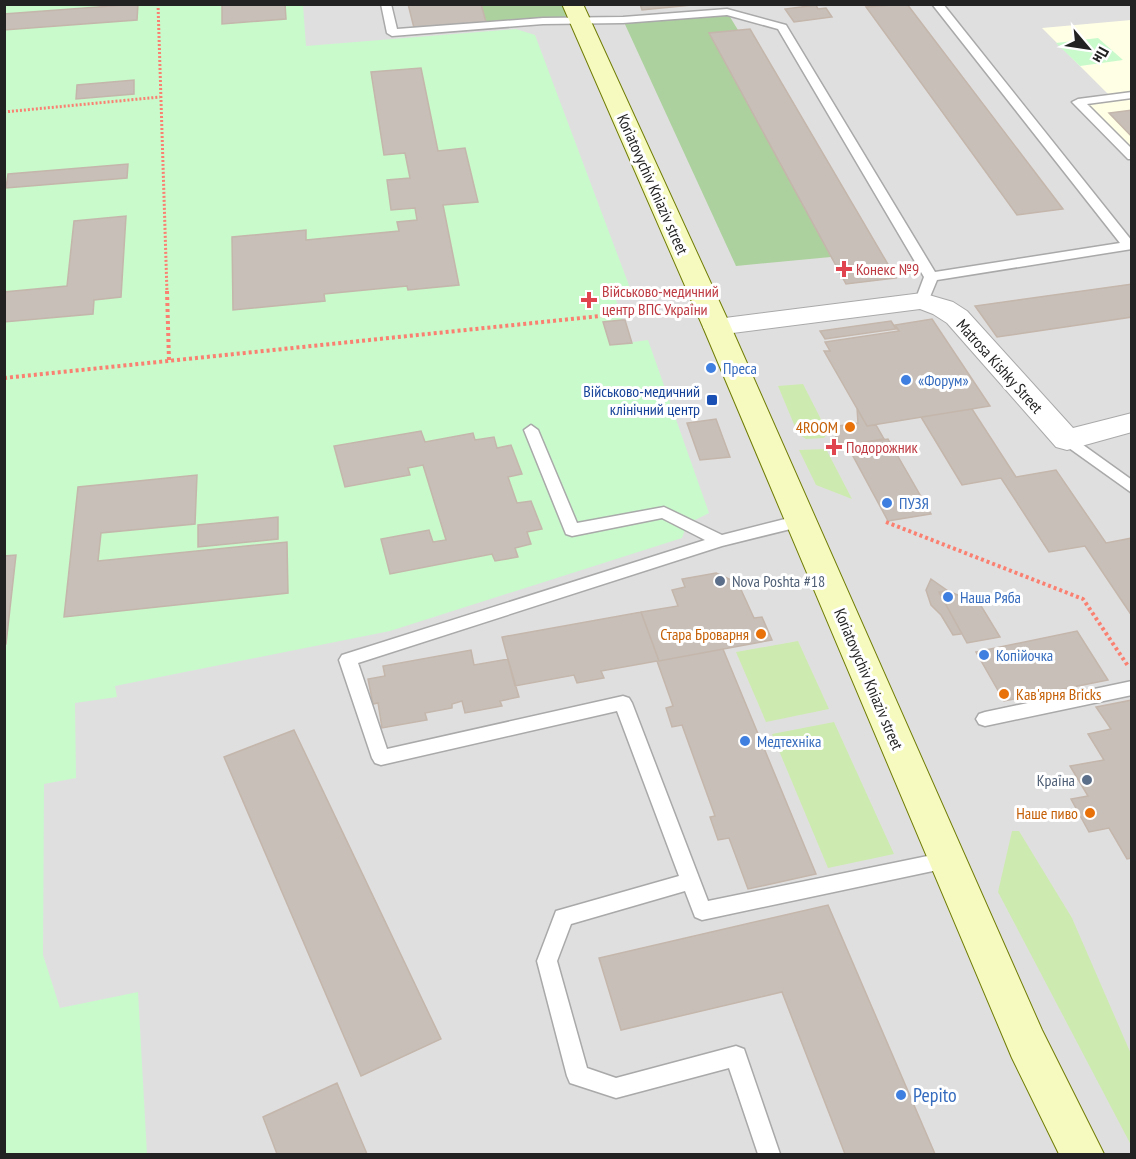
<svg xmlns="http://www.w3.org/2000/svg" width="1136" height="1159" viewBox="0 0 1136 1159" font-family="'PT Sans Narrow',sans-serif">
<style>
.residential{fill:#e0dfdf}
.education{fill:#ffffe5}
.grass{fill:#cdebb0}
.forest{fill:#add19e}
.park{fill:#c8facc}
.building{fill:#c7bfb8;stroke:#c4b6ab;stroke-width:1.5}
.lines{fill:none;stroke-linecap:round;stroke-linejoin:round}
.lane-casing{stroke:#a9a9a9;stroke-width:3}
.street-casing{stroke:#a9a9a9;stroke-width:2}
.secondary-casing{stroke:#707d05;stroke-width:2}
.path-far1{stroke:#fa8072;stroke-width:3;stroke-dasharray:2 2;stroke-linecap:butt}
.path{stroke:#fa8072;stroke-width:4;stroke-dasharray:3 3;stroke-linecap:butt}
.lane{fill:#fff;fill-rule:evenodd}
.street{fill:#fff;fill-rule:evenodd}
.secondary{fill:#f7fabf;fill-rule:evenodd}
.health-dot{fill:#e0444e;stroke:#fff;stroke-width:2}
.shop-dot{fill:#3f7fe0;stroke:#fff;stroke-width:2}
.transit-dot{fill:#1a4fb4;stroke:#fff;stroke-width:2}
.food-dot{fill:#e8710a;stroke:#fff;stroke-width:2}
.service-dot{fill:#5c6f8a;stroke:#fff;stroke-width:2}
.labels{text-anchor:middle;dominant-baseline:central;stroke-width:6;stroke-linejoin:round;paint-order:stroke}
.street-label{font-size:16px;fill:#222;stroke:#fff}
.health-label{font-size:16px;fill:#be3a42;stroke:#fff;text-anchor:start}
.shop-label{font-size:16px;fill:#366cbe;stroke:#fff;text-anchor:start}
.transit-label{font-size:16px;fill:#164399;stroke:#fff;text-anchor:end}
.food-label{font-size:16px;fill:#c56008;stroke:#fff;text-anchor:end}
.service-label{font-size:16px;fill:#4e5e75;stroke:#fff;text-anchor:start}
.near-shop-label{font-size:20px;fill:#366cbe;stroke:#fff;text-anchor:start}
</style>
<rect width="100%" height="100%" fill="#f2efe9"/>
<path class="residential" d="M5,5H1131V1154H5Z"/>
<path class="education" d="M1131,20V156L1078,102L1111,97L1042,28Z"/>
<path class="grass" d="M803,384L828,433L824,438L806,439L798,434L778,386Z
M826,449L852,499L816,485L799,450Z
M798,641L829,709L766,722L736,652Z
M834,722L894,854L828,868L772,734Z
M1012,831H1019L1072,918L1131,1054V1145L998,892Z"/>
<path class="forest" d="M481,5H572L580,21L487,26Z
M727,12L738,30L710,33L831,257L736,266L623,20Z"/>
<path class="park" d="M5,5H303L306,46L516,29L535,35L630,288L613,290L622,320L603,322L610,345L648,340L709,513L687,524L682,538L390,631L115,686L117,697L75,703L76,778L44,784L43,955L60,1008L138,992L147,1154H5Z
M1098,38L1123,60L1080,66L1056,43Z"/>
<path class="building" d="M138,4L137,20L4,30V14Z
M222,4H285L286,19L222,24Z
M408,4H481L486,22L414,28Z
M640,4H702L642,10Z
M907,4L1063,209L1017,215L866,7Z
M816,5L818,9L826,8L832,17L794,22L785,9Z
M750,29L896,278L846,284L709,33Z
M421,68L438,151L465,148L478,202L443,205L459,285L408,290L407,286L324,294L325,301L233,310L232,237L306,230V240L399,231L397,222L417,220L415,208L391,210L387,180L410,178L405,153L384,155L371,72Z
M134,80V94L76,99L77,85Z
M1132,110V137L1109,113Z
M128,164L127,178L6,188L8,174Z
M126,216L121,297L94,300L93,314L4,322V292L67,286L74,221Z
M1132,284V317L997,337L975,306Z
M932,319L990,406L867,426L824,351H830L825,342L899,331L895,325Z
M622,320H625L632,343L610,345L603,322Z
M891,321L896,329L825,339L820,331Z
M857,408L867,426L876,425L884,439L841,446L831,427L858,423Z
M972,409L1016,477L1056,470L1106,543L1132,538V616L1085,546L1049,552L1001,478L962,485L921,417Z
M716,419L730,457L700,460L687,423Z
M421,431L425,442L473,433L475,440L494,437L497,448L511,445L522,474L508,477L517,503L531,501L542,529L527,532L531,544L515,548L518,557L495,561L492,554L390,574L381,539L429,530L433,542L446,540L423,465L408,468L410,475L345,487L334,446Z
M888,439L931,514L888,521L847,445Z
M197,475L195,524L101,533L98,561L287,542L288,593L64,617L78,487Z
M278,517V539L198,547V525Z
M16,555L6,644H4V556Z
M716,573L738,583L754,618L762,617L772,640L659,661L641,612L678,606L672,590L685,587L682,579Z
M931,579L948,591L939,592L962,634L953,635L941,615L931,605L926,590Z
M948,591L980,604L1000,637L967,643L939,592Z
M641,612L659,661L723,649L816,874L748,889L729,838L718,840L710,817L715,816L682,725L672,727L666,708L673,706L657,661L601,671L604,678L577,683L574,675L515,686L502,637Z
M1077,631L1108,680L1004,701L976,652Z
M471,650L474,665L508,659L519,697L500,701L502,706L465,713L462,701L452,704V708L425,713L427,720L382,728L378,703L373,704L368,679L385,676L383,666Z
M1132,700V858L1127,859L1109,828L1089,832L1071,799L1088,796L1070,766L1104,760L1088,734L1111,729L1096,707Z
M294,730L441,1039L361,1076L224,757Z
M828,905L935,1154H845L782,992L621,1030L599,958Z
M337,1083L367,1154H277L263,1117Z"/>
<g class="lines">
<defs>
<path id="lane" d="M381,4H391L397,29L543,18L623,17L727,9L786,25L935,272L1120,243L932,4H943L1132,241V249L937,280L927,304H917L915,301L924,277L778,29L727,15L623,23L543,24L392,36L387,33Z
M1132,92V98L1087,104L1132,149V159H1128L1072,102L1078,99Z
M531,425L538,430L577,523L664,507L722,535L801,515L807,517L809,521L807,525L722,546L358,663L387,749L623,696L629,698L632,703L708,901L947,852L954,854L957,860L954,866L947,868L702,920L695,917L685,891L571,924L557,961L587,1068L616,1078L736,1046L744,1049L780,1154H758L729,1068L616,1098L570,1083L567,1076L537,961L556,911L679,876L617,711L381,765L375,763L372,758L339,660L342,655L705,540L662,518L572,536L566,534L524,430Z
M1067,435L1072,437L1132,480V493L1062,443L1059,440Z
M1132,681V695L985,726L979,724L976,719L979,714L985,712Z"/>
<path id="street" d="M922,293L953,302L967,311L1073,428L1132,413V432L1067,450L1056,447L947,323L933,314L920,309L717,335L707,333L703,327L707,321L717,319Z"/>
<path id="secondary" d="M562,4H583L731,327L1042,1030L1104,1154H1059L1012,1058L703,327Z"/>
</defs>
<use href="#lane" class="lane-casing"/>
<use href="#street" class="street-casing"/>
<use href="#secondary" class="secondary-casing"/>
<path class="path-far1" d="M158,4L167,293
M4,112L160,97"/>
<path class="path" d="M167,291L169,361
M4,378L658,310
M886,522L1083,599L1128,666"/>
<use href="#lane" class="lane"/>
<use href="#street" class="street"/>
<use href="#secondary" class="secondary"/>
</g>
<g class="health-dot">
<path d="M841 260h6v6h6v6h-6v6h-6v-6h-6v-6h6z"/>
<path d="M586 291h6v6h6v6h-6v6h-6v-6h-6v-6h6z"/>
<path d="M831 438h6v6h6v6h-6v6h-6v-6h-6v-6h6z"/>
</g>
<g class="shop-dot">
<circle cx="711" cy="368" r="6"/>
<circle cx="906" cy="380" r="6"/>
<circle cx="887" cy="503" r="6"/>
<circle cx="948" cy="597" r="6"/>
<circle cx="984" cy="655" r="6"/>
<circle cx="745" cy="741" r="6"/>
<circle cx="901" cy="1095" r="6"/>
</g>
<rect class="transit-dot" x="706" y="394" width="12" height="12" rx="3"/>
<g class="food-dot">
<circle cx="850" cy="427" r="6"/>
<circle cx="761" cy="634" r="6"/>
<circle cx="1004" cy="694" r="6"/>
<circle cx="1090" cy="813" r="6"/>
</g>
<g class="service-dot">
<circle cx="720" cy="581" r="6"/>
<circle cx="1087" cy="780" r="6"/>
</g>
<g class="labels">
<g class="street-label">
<text transform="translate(653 184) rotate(66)">Koriatovychiv Kniaziv street</text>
<text transform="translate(1000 366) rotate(48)">Matrosa Kishky Street</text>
<text transform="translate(869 679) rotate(67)">Koriatovychiv Kniaziv street</text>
</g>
<g class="health-label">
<text x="856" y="269">Конекс №9</text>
<text x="602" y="291">Військово-медичний<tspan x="602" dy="18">центр ВПС України</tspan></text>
<text x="846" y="447">Подорожник</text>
</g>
<g class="shop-label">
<text x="723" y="368">Преса</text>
<text x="918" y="380">«Форум»</text>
<text x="899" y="503">ПУЗЯ</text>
<text x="960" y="597">Наша Ряба</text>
<text x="996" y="655">Копійочка</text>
<text x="757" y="741">Медтехніка</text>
</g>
<g class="transit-label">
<text x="700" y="391">Військово-медичний<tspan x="700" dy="18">клінічний центр</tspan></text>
</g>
<g class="food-label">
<text x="838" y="427">4ROOM</text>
<text x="749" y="634">Стара Броварня</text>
<text x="1016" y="694" text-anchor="start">Кав'ярня Bricks</text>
<text x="1078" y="813">Наше пиво</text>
</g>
<g class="service-label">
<text x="732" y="581">Nova Poshta #18</text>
<text x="1075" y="780" text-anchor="end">Країна</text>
</g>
<g class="near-shop-label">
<text x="913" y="1095">Pepito</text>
</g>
</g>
<rect width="1136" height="1159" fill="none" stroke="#222222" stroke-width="12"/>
<g transform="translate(1088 48) rotate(119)" stroke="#ffffff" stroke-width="4.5" paint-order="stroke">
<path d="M0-4.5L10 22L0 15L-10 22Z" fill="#222222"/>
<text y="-9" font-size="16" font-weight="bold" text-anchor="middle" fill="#222222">Пн</text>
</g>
</svg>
